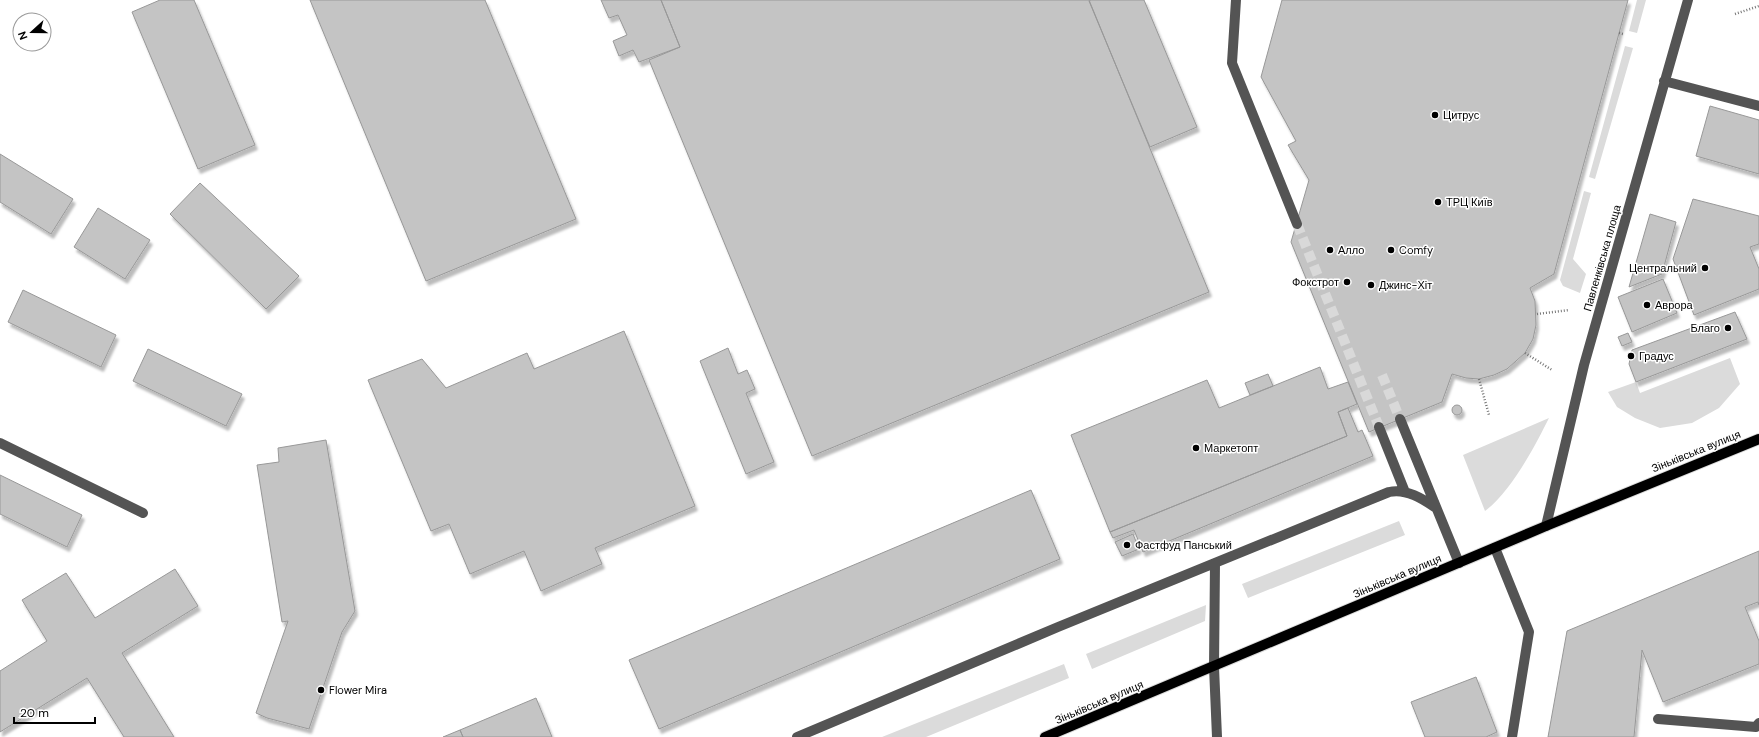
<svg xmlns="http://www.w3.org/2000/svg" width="1759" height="737" viewBox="0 0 1759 737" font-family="'DM Sans',sans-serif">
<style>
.green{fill:#dbdbdb}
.building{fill:#c4c4c4;stroke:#989898;filter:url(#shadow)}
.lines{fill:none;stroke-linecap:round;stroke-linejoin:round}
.minor-tunnel{stroke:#d9d9d9;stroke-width:10;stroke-dasharray:10 5;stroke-linecap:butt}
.major-casing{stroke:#dbdbdb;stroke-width:12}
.path{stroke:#767676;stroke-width:2.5;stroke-dasharray:1 2;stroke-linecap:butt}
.minor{stroke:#545454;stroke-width:10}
.major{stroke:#000;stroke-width:10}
.poi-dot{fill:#000;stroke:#fff;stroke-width:1.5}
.labels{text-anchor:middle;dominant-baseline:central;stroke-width:3;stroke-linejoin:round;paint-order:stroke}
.poi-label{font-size:11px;fill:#000;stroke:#fff;text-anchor:start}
.street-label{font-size:11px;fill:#000;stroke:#fff}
</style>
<defs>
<filter id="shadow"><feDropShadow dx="2.5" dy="4.5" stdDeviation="1" flood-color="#0004"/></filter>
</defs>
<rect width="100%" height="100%" fill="#fff"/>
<path class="green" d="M1637,0H1646L1637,33L1629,31Z
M1625,46L1633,48L1595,179L1589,177Z
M1584,191L1591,193L1573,259L1586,274L1580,293L1563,286L1560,280Z
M1730,358L1740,384L1719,408L1692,423L1660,428L1635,418L1617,407L1608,392L1636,382L1640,393Z
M1549,418C1535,446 1511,492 1485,511L1463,455Z
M1399,521L1405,535L1248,598L1242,584Z
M1206,605L1205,621L1092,669L1086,654Z
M1064,664L1069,678L926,737H882Z"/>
<path class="building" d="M160,0H194L255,145L198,169L132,12Z
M310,0H485L576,219L426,281Z
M601,0H661L680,47L639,62L633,50L619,56L613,41L627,35L618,15L609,18Z
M661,0H1089L1209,292L812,456L649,60L680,47Z
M1091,0H1144L1197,127L1150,147L1089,1Z
M1282,0H1628L1554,274L1530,288L1535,301L1536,325L1533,339L1525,353L1507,369L1494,375L1479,379L1466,378L1452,374L1442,402L1369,432L1291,242L1309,180L1288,145L1296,141L1261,77Z
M1710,106L1759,120V174L1696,156Z
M0,154L73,199L51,234L0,202Z
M200,183L299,276L266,309L170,214Z
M1693,199L1759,216V244L1750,247L1759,269V289L1694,315L1673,259Z
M98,208L150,240L125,279L74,247Z
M1650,214L1676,222L1662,274L1629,287Z
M1663,279L1677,313L1632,332L1618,297Z
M23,290L116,335L101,367L8,322Z
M1735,312L1747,339L1636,382L1629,364L1632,350Z
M624,331L695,506L595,548L602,564L541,591L524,551L470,574L449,524L431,531L368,380L422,359L446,388L527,353L534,369Z
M1628,333L1632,342L1622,346L1618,337Z
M728,348L738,374L747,370L755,389L746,393L774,462L746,474L700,361Z
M148,349L242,394L226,426L133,381Z
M1320,367L1328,389L1348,382L1357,404L1338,412L1347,436L1110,532L1071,435L1207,380L1219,408Z
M1268,374L1273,386L1250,395L1245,383Z
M1452 410a5 5 0 1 1 10 0a5 5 0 1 1-10 0Z
M1348,408L1358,432L1362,430L1373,456L1143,552L1134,530L1113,538L1110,532L1347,436L1338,412Z
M326,440L355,611L342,632L309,729L267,718L256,713L288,621L282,622L257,465L279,462L278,448Z
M0,475L82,515L67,547L0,514Z
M1031,490L1060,559L659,729L629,660Z
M1133,534L1139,549L1122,556L1115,542Z
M1759,551V605L1758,602L1745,607L1759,641V664L1663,702L1642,650L1634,737H1548L1567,631Z
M175,569L198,606L122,653L174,737H124L87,678L0,732V671L47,641L22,600L66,573L95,618Z
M1476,677L1497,732L1486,737H1425L1411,702Z
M536,698L552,737H463L460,730Z
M460,730L463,737H443Z"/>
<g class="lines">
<path class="minor-tunnel" d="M1297,224L1379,427
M1382,375L1400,419"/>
<defs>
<path id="major" d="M1045,737L1546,526L1759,439"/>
</defs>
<use href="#major" class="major-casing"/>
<path class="path" d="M1735,14L1759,6
M1619,33L1623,34
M1537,314L1569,310
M1525,353L1552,370
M1479,379L1489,415"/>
<path class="minor" d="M1236,0L1232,63L1297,224
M1664,81L1759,106
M1400,419L1459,563
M1379,427L1405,492
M0,443L143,513
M1546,526L1584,365L1688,0
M1495,548L1529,632L1512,737
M1215,563L1214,667L1217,737
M1658,719L1756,727L1759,723
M797,737L1058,627L1389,492C1406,488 1423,499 1436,508"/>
<use href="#major" class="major"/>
</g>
<g class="poi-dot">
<circle cx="1435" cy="115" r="4"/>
<circle cx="1438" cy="202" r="4"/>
<circle cx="1330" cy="250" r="4"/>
<circle cx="1391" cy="250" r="4"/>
<circle cx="1705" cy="268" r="4"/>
<circle cx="1347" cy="282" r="4"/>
<circle cx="1371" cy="285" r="4"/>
<circle cx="1647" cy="305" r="4"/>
<circle cx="1728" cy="328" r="4"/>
<circle cx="1631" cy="356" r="4"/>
<circle cx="1196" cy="448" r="4"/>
<circle cx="1127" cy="545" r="4"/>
<circle cx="321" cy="690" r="4"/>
</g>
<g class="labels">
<g class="poi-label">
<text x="1443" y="115">Цитрус</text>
<text x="1446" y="202">ТРЦ Київ</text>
<text x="1338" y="250">Алло</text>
<text x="1399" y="250">Comfy</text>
<text x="1697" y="268" text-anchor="end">Центральний</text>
<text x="1339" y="282" text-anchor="end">Фокстрот</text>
<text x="1379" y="285">Джинс-Хіт</text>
<text x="1655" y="305">Аврора</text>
<text x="1720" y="328" text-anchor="end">Благо</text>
<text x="1639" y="356">Градус</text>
<text x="1204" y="448">Маркетопт</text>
<text x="1135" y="545">Фастфуд Панський</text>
<text x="329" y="690">Flower Mira</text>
</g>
<g class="street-label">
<text transform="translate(1602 258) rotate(-74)">Павленківська площа</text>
<text transform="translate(1696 451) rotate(-22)">Зіньківська вулиця</text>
<text transform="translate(1397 576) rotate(-23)">Зіньківська вулиця</text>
<text transform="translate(1099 702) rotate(-23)">Зіньківська вулиця</text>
</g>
</g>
<g transform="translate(32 32) rotate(249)"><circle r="19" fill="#ffffff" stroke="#999999"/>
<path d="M0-3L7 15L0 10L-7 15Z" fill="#000000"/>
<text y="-6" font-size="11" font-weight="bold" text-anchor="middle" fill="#000000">N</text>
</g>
<path d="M14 717v6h81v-6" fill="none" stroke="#000000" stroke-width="2"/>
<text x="20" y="717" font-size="12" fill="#000000" stroke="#ffffff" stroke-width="3" paint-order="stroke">20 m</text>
</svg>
